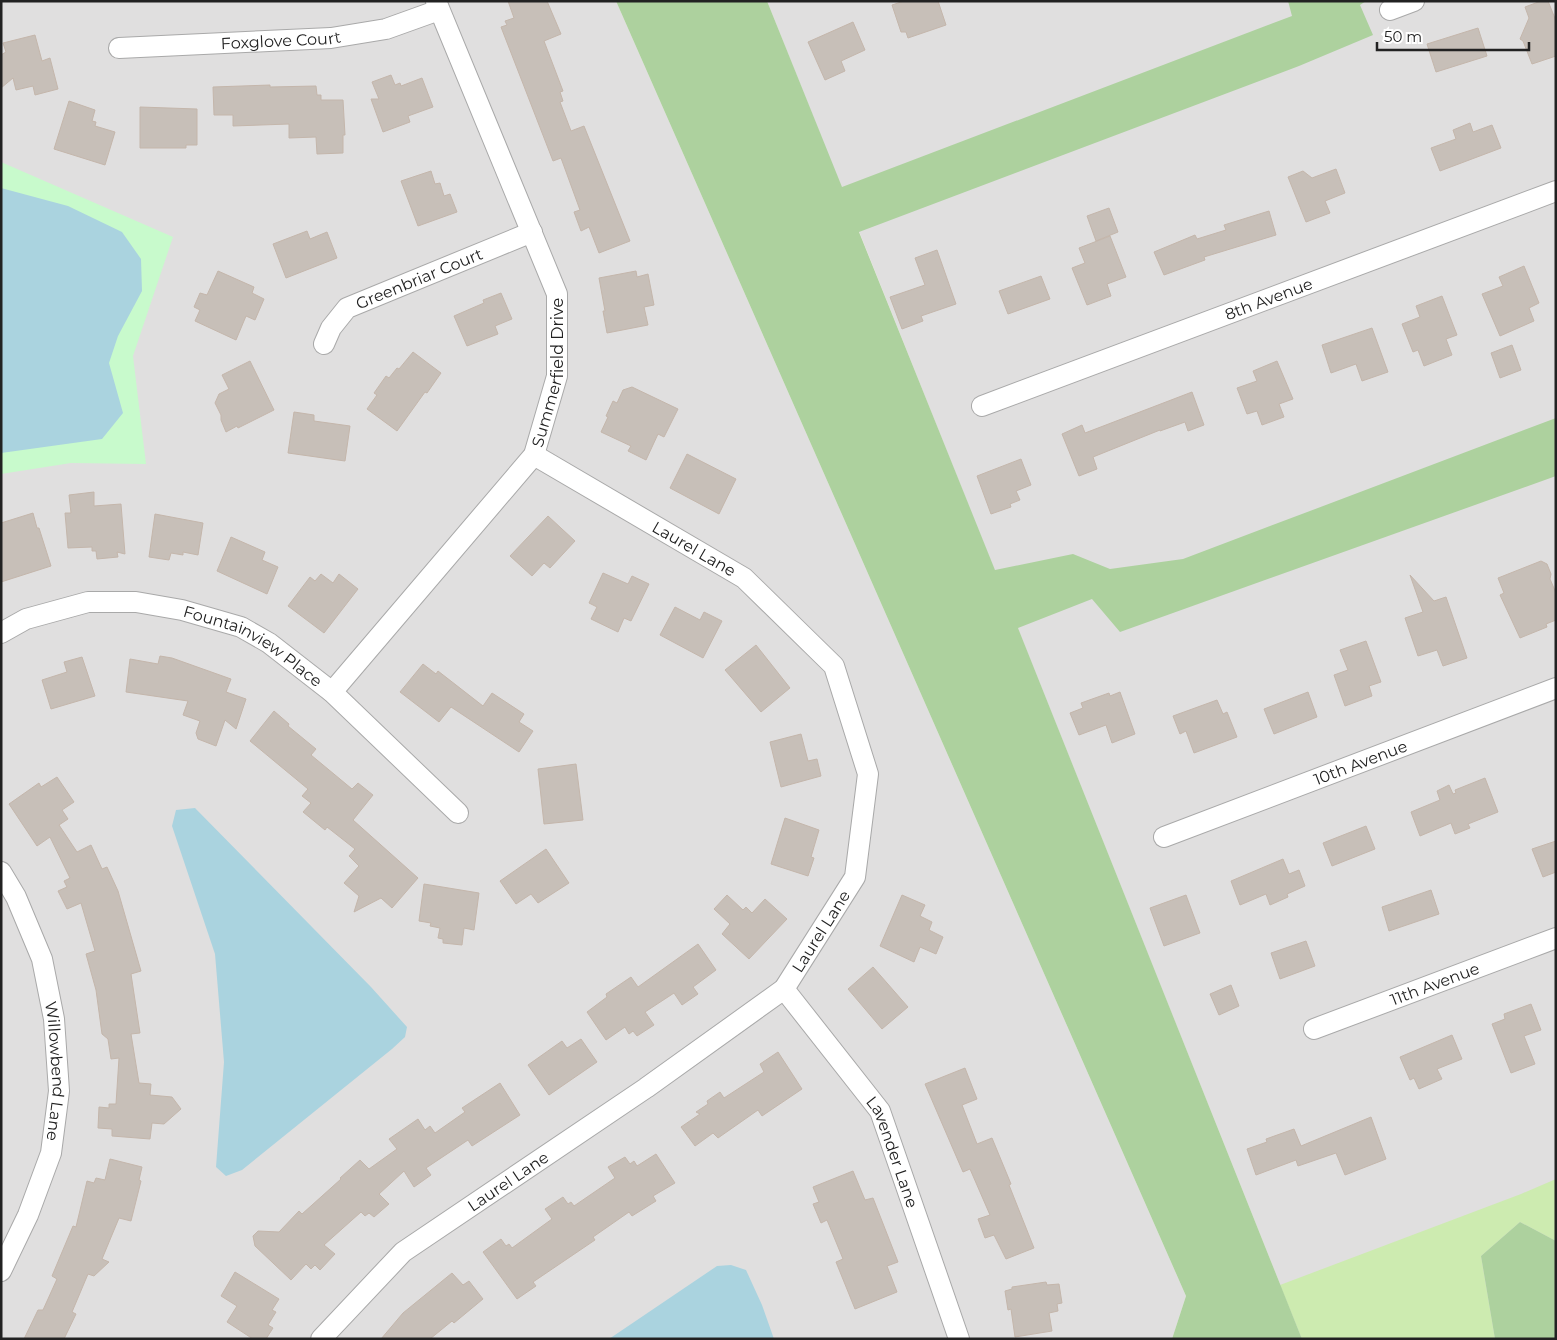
<svg xmlns="http://www.w3.org/2000/svg" width="1557" height="1340" viewBox="0 0 1557 1340" font-family="Montserrat,sans-serif">
<style>
.residential{fill:#e0dfdf}
.grass{fill:#cdebb0}
.forest{fill:#add19e}
.park{fill:#c8facc}
.water{fill:#aad3df}
.building{fill:#c7bfb8;stroke:#c4b6ab}
.lines{fill:none;stroke-linecap:round;stroke-linejoin:round}
.minor-casing{stroke:#a9a9a9;stroke-width:22}
.minor{stroke:#fff;stroke-width:20}
.labels{text-anchor:middle;dominant-baseline:central;stroke-width:5;stroke-linejoin:round;paint-order:stroke}
.street-label{font-size:16px;fill:#222;stroke:#fff}
</style>
<rect width="100%" height="100%" fill="#f2efe9"/>
<path class="residential" d="M1,1H616L1186,1296L1172,1339H1Z
M767,1H1556V1339H1302Z"/>
<path class="grass" d="M1556,1179V1241L1520,1222L1481,1256L1495,1339H1302L1280,1285L1521,1194Z"/>
<path class="forest" d="M616,1H767L842,187L1292,16L1288,1H1366L1360,5L1373,35L1299,66L859,232L995,570L1073,554L1110,569L1183,559L1556,418V476L1120,632L1092,599L1018,628L1302,1339H1172L1186,1296Z
M1520,1222L1556,1241V1339H1495L1481,1256Z"/>
<path class="park" d="M1,162L173,237L133,356L146,464L71,463L1,474Z"/>
<path class="water" d="M1,188L68,206L122,232L141,259L142,291L118,336L109,363L123,413L102,439L1,453Z
M195,808L371,987L407,1027L405,1037L392,1049L242,1170L226,1176L216,1167L224,1062L215,954L172,826L176,810Z
M731,1265L746,1270L762,1305L774,1339H609L717,1266Z"/>
<path class="building" d="M508,1H547L561,34L544,41L563,91L560,92L563,101L560,102L571,131L584,126L630,241L599,253L589,227L581,231L574,212L580,210L561,158L553,161L501,27L507,25L505,21L514,18Z
M904,1H938L946,25L908,38L906,32H901L892,5Z
M1541,1H1548L1556,21V56L1532,64L1523,41L1520,39L1529,18L1525,7Z
M853,22L865,50L841,61L845,71L825,80L808,42Z
M1478,28L1487,56L1436,72L1427,44Z
M35,35L42,61L50,58L58,89L35,95L33,86L16,90L13,78L1,88V55L6,52L3,43Z
M391,75L395,85L400,83L401,86L422,78L433,107L408,116L410,122L383,132L371,99H379L372,82Z
M270,85V87L316,86L317,95H321V100H343L345,135H343V153L317,154L316,137L289,138V124L233,126V115H214L213,87Z
M69,101L95,110L92,121L96,122L95,126L115,132L105,165L54,149Z
M140,107L197,109V145H186V148H140Z
M1470,123L1473,132L1492,125L1501,148L1440,171L1431,148L1456,139L1453,130Z
M1336,169L1345,193L1325,201L1330,213L1306,222L1288,177L1303,171L1312,178Z
M431,171L435,184L440,183L444,196L450,194L457,212L418,226L401,181Z
M1109,208L1118,232L1096,241L1087,216Z
M1269,211L1276,235L1204,257L1205,260L1164,275L1154,252L1195,235L1197,239L1226,230L1224,225Z
M307,231L310,239L327,232L337,258L286,278L273,244Z
M1110,236L1126,277L1107,284L1111,296L1087,305L1072,268L1085,263L1079,248Z
M937,250L956,304L921,316L923,321L902,329L890,297L925,285L915,258Z
M1524,266L1539,303L1529,308L1534,321L1500,336L1482,294L1503,286L1499,277Z
M218,271L254,287L252,293L264,299L255,320L246,316L236,340L195,321L200,310L194,307L200,293L207,295Z
M636,271L637,277L648,274L654,305L644,307L648,325L607,333L603,311H605L599,278Z
M1041,276L1050,299L1008,314L999,291Z
M501,293L512,319L495,326L498,334L467,346L454,316L484,303L483,300Z
M1442,296L1457,335L1446,339L1452,355L1424,366L1418,350L1413,352L1402,324L1420,317L1416,306Z
M1372,328L1388,372L1362,381L1356,364L1331,373L1322,345Z
M1512,345L1521,370L1500,378L1491,353Z
M413,352L441,373L427,393L425,392L397,431L367,409L377,395L374,393L386,376L389,378L397,368L399,369Z
M250,361L274,410L238,428L237,426L226,432L221,420V415L215,403L219,394L229,389L222,375Z
M1277,361L1293,399L1279,404L1284,417L1262,425L1257,411L1247,414L1237,388L1257,381L1253,371Z
M632,387L678,409L664,437L658,434L646,460L628,451L631,446L601,432L608,417L606,416L613,401L617,403L623,390Z
M1192,392L1204,425L1188,431L1185,422L1160,431V430L1093,457L1097,469L1079,476L1062,434L1082,425L1085,433Z
M294,412L314,415V421L350,426L345,461L288,453Z
M687,454L736,479L719,514L670,488Z
M1021,459L1031,485L1016,491L1020,500L1010,504L1011,507L991,514L977,476Z
M94,492V506L121,504L125,554L117,552L118,557L97,559L96,551H92V547L68,548L65,513H71L69,495Z
M33,513L37,528H39L51,566L1,582V523Z
M155,514L203,523L198,555L183,552V555L171,553L169,560L149,557Z
M548,516L575,541L550,568L544,563L532,576L510,556Z
M231,537L265,552L262,560L278,567L267,594L217,571Z
M1541,561L1547,564L1551,574L1550,579L1556,593V620L1546,624L1547,627L1520,638L1500,595L1504,593L1498,578Z
M603,573L628,584L632,576L649,584L631,621L624,618L618,632L591,619L597,607L589,603Z
M321,574L333,583L339,574L358,589L324,633L288,606L310,577L315,581Z
M1410,575L1434,601L1446,597L1467,658L1443,666L1437,650L1418,656L1405,618L1423,612Z
M675,607L700,620L704,612L722,621L703,658L660,635Z
M1366,641L1381,682L1369,686L1372,696L1345,706L1334,675L1348,670L1340,650Z
M756,645L790,688L761,712L725,670Z
M160,656L172,658L231,679L226,692L246,699L236,729L225,720L216,746L198,739L196,733L200,721L183,715L188,701L126,692L130,659L158,664Z
M82,657L95,696L51,709L42,680L67,672L64,662Z
M423,664L436,674L438,671L483,706L492,693L524,714L519,722L533,731L519,752L451,707L439,722L400,692Z
M1120,692L1135,734L1112,743L1106,725L1079,735L1070,713L1083,708L1081,703L1109,693L1110,696Z
M1308,692L1317,717L1274,734L1264,709Z
M1217,700L1223,714L1227,712L1237,737L1194,753L1186,731L1180,734L1173,716Z
M274,711L289,724L288,726L316,749L311,755L352,789L358,783L373,795L353,820L418,878L392,908L381,898L354,912L359,896L344,883L359,866L349,856L355,849L327,827L325,830L303,812L311,803L302,796L308,789L250,741Z
M801,734L808,761L817,759L821,776L781,787L770,742Z
M576,764L583,820L544,824L538,769Z
M57,777L74,802L62,810L68,819L59,825L77,852L91,845L102,869L107,867L118,891L141,971L131,974L140,1033L131,1034L139,1083L151,1084L150,1095L172,1097L181,1109L164,1124L152,1123L150,1139L112,1136V1129L98,1128L99,1107L109,1108V1104H116L119,1058L111,1059L108,1039L102,1034L96,990L86,954L95,951L81,903L67,909L58,891L67,887L64,881L70,878L50,837L37,846L9,804L39,783L41,787Z
M1485,778L1498,812L1468,824L1470,828L1455,834L1451,823L1420,836L1411,812L1440,800L1437,791L1449,785L1453,794L1456,793L1455,790Z
M785,818L819,830L811,857L814,858L808,876L771,864Z
M1366,826L1375,849L1332,866L1323,843Z
M1556,841V872L1543,877L1532,849Z
M546,849L569,883L538,903L531,894L516,904L500,881Z
M1283,859L1289,874L1299,870L1305,886L1287,894L1288,897L1270,905L1266,894L1240,905L1231,881Z
M424,884L479,893L474,930L464,928L462,945L443,943V939L438,938L440,928L430,926L431,923L419,921Z
M1431,890L1439,914L1389,931L1382,907Z
M727,895L743,910L746,907L752,913L765,899L787,919L749,959L722,934L730,924L714,909Z
M902,895L925,905L920,916L932,922L929,930L943,937L936,954L920,947L914,962L880,946Z
M1186,895L1200,933L1164,946L1150,908Z
M1306,941L1315,966L1280,979L1271,953Z
M698,944L716,970L693,987L698,994L682,1005L674,993L645,1012L654,1025L637,1036L633,1031L629,1034L625,1027L606,1040L587,1012L607,997L606,994L631,977L638,987Z
M873,967L908,1007L882,1029L848,989Z
M1231,985L1239,1006L1219,1015L1210,994Z
M1531,1004L1541,1030L1524,1036L1535,1064L1511,1073L1492,1024L1505,1019L1504,1014Z
M1452,1035L1462,1059L1437,1069L1442,1079L1419,1089L1414,1078L1410,1080L1400,1057Z
M581,1039L597,1062L549,1095L528,1065L562,1041L567,1048Z
M778,1052L802,1089L762,1116L758,1110L718,1138L713,1133L695,1146L681,1127L700,1114L696,1112L708,1104L707,1101L720,1092L724,1098L764,1072L760,1064Z
M965,1068L977,1099L962,1105L977,1144L992,1138L1011,1184L1009,1185L1034,1248L1006,1259L994,1235L985,1238L978,1219L990,1215L970,1169L963,1172L925,1084Z
M500,1083L520,1115L472,1146L468,1140L426,1168L431,1175L414,1187L404,1171L379,1194L389,1204L374,1217L369,1213L365,1216L361,1212L324,1245L335,1254L320,1270L315,1265L311,1269L306,1264L291,1280L255,1246L253,1236L258,1231L279,1232L299,1211L302,1214L341,1179L340,1178L360,1160L369,1169L397,1149L389,1139L418,1119L425,1130L430,1126L435,1133L465,1112L462,1108Z
M1371,1117L1386,1159L1345,1175L1336,1153L1298,1166L1296,1160L1256,1175L1247,1149L1267,1142L1266,1139L1294,1129L1301,1146Z
M656,1154L675,1183L653,1196L656,1201L632,1216L629,1212L593,1237L595,1240L533,1282L536,1286L517,1299L483,1252L501,1239L506,1246L509,1244L512,1248L552,1219L545,1209L563,1197L568,1204L571,1202L574,1206L615,1178L608,1167L625,1157L630,1164L634,1161L637,1166Z
M110,1159L142,1167L139,1180L141,1181L131,1221L119,1218L102,1259L109,1262L94,1276L88,1274L72,1312L76,1314L64,1339H24L38,1310H43L57,1279L52,1276L73,1226L76,1227L87,1181L94,1183L96,1178L105,1180Z
M853,1171L865,1200L873,1198L898,1262L887,1266L897,1292L855,1309L836,1262L843,1259L827,1220L821,1223L813,1204L819,1202L813,1187Z
M235,1272L279,1299L272,1310L276,1312L268,1325L273,1328L266,1339H253L227,1322L237,1306L221,1296Z
M452,1273L463,1285L469,1281L483,1299L454,1323L452,1321L430,1339H381L403,1313Z
M1046,1282L1047,1285L1059,1284L1062,1303L1057,1304L1058,1311L1049,1313L1052,1331L1015,1337L1011,1309L1008,1310L1005,1291L1012,1289V1287Z"/>
<g class="lines">
<defs>
<g id="minor">
<path d="M1390,10L1414,1"/>
<path id="s1" d="M119,48L331,38L386,29L439,10"/>
<path id="s2" d="M324,344L331,328L347,308L532,232"/>
<path id="s3" d="M982,406L1556,191"/>
<path id="s4" d="M1,633L26,619L88,602H136L182,610L241,627L269,643L332,692L458,813"/>
<path id="s5" d="M332,692L534,455L557,376V294L436,1"/>
<path id="s6" d="M1164,837L1556,688"/>
<path id="s7" d="M1,872L16,897L42,959L54,1019L59,1091L51,1153L28,1215L1,1271"/>
<path id="s8" d="M784,989L880,1111L959,1339"/>
<path id="s9" d="M1314,1029L1556,938"/>
<path id="s10" d="M321,1339L403,1252L646,1088L784,989L855,877L868,774L834,666L744,578L534,455"/>
</g>
</defs>
<use href="#minor" class="minor-casing"/>
<use href="#minor" class="minor"/>
</g>
<g class="labels">
<g class="street-label">
<text stroke="none"><textPath href="#s1" startOffset="162">Foxglove Court</textPath></text>
<text stroke="none"><textPath href="#s2" startOffset="121">Greenbriar Court</textPath></text>
<text stroke="none"><textPath href="#s3" startOffset="306">8th Avenue</textPath></text>
<text stroke="none"><textPath href="#s5" startOffset="396">Summerfield Drive</textPath></text>
<text transform="translate(694 549) rotate(30)">Laurel Lane</text>
<text stroke="none"><textPath href="#s4" startOffset="268">Fountainview Place</textPath></text>
<text stroke="none"><textPath href="#s6" startOffset="210">10th Avenue</textPath></text>
<text stroke="none"><textPath href="#s10" startOffset="651">Laurel Lane</textPath></text>
<text stroke="none"><textPath href="#s9" startOffset="129">11th Avenue</textPath></text>
<text stroke="none"><textPath href="#s7" startOffset="210">Willowbend Lane</textPath></text>
<text stroke="none"><textPath href="#s8" startOffset="198">Lavender Lane</textPath></text>
<text stroke="none"><textPath href="#s10" startOffset="246">Laurel Lane</textPath></text>
</g>
</g>
<rect width="1557" height="1340" fill="none" stroke="#222222" stroke-width="5"/>
<path d="M1377 42v8h152v-8" fill="none" stroke="#222222" stroke-width="2.5"/>
<text x="1384" y="42" font-size="15" fill="#222222" stroke="#ffffff" stroke-width="4" paint-order="stroke">50 m</text>
</svg>
